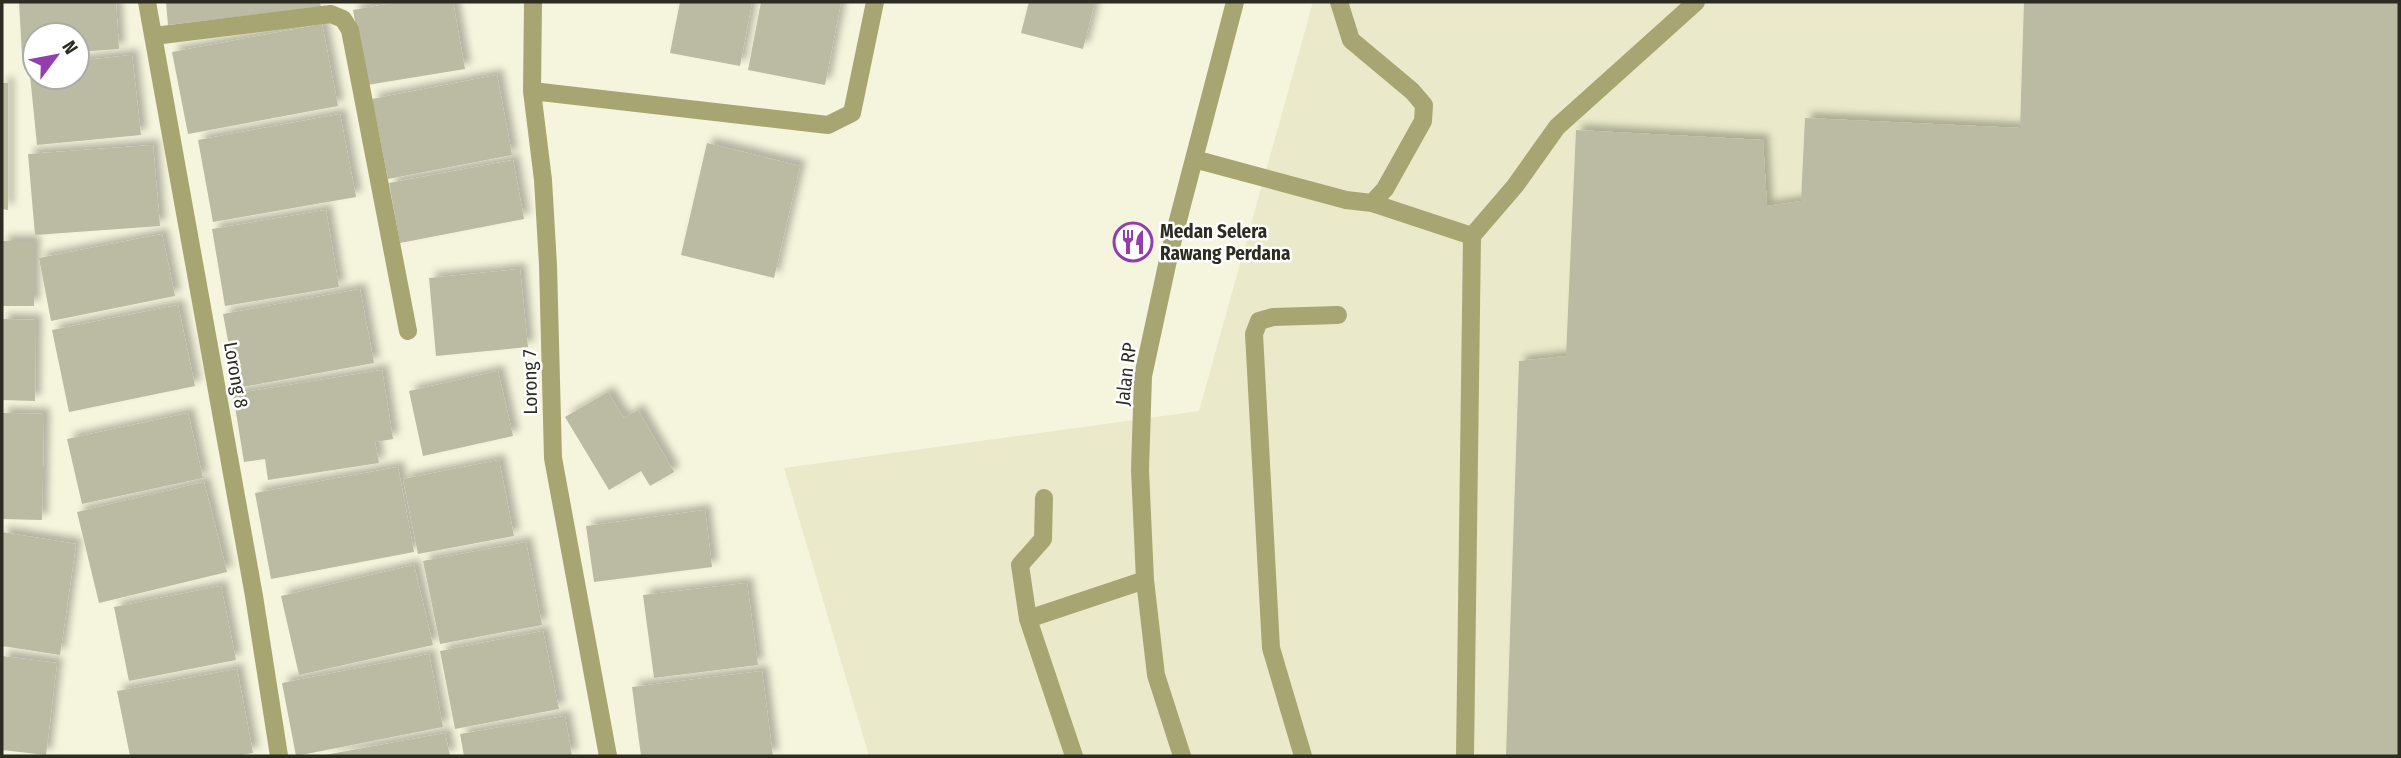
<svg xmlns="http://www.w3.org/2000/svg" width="2401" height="758" viewBox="0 0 2401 758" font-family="'Fira Sans Condensed',sans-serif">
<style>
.built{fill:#eaeaca}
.building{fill:#bbbba4;filter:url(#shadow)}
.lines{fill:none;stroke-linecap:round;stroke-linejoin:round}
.minor{stroke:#a7a672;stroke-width:18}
.labels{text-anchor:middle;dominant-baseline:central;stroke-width:5;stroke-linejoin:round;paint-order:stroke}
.poi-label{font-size:19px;font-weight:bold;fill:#2c2c23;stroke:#fff;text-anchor:start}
.street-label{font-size:19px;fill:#2c2c23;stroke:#fff}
</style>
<defs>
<filter id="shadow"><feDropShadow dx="6" dy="-6" stdDeviation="3.5" flood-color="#0004"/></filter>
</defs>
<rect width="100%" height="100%" fill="#f5f5dd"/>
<path class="built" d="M1313,2H2399V756H869L784,468L1199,411Z"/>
<path class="building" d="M19,2H116L119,49L77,52V35H35V55H22Z
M166,2H320L321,7L168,25Z
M398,2H453L465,69L367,85L353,10Z
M680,2H752L740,66L670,53Z
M761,2H841L825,85L748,70Z
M1029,2H1095L1083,49L1021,33Z
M2024,2H2399V756H1506L1519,361L1566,356L1576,130L1763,140L1767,206L1801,201L1805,118L2020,128Z
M322,24L338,106L188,134L172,52Z
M132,55L141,135L37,145L29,65H35V77H77V61Z
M497,75L512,155L388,179L372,99Z
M2,83H8V210L2,209Z
M340,114L356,197L213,222L198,140Z
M707,143L800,166L774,278L681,255Z
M153,145L160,226L35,235L28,154Z
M513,160L524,219L400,243L389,183Z
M326,210L339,287L225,306L212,229Z
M162,234L175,296L51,321L39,258Z
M2,241H34V306H2Z
M520,269L528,347L436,356L429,278Z
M360,289L374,363L237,388L223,314Z
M178,305L195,386L69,412L52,330Z
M2,319L36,320L35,401L2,400Z
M382,370L393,439L375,442L379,463L268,480L265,459L244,462L233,394Z
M498,371L513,436L423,456L409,391Z
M608,392L624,418L638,410L674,472L650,486L641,471L609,490L565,417Z
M2,413L44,414L42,520L2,519Z
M188,413L203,478L82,504L67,439Z
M499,460L514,536L418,554L403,479Z
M398,467L414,552L271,579L255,493Z
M204,482L227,572L99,603L77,512Z
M705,510L712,567L594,582L586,526Z
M2,532L76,544L60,655L2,646Z
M526,542L542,625L440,644L423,561Z
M414,565L433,645L299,675L281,596Z
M747,583L758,665L654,678L643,595Z
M221,586L236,660L129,681L114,607Z
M543,631L559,709L455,729L440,651Z
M429,654L443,727L296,756L282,683Z
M2,656L57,663L46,755L2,750Z
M237,669L253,753L236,756H130L117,691Z
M762,671L773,756H641L632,687Z
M565,716L572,756H464L460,734Z
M445,733L450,756H325V755Z"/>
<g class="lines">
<path class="minor" d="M147,2L254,596L279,756
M533,2L532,91L543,180L548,265L553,458L608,756
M154,36L331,14L343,19L350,30L408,331
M532,91L828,125L852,113L875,2
M1194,159L1346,200L1372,203L1385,189L1423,121L1424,105L1412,91L1351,40L1339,2
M1372,203L1472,236
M1044,498L1043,539L1020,565L1028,619L1074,756
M1028,619L1145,580
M1182,756L1156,675L1145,580L1140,470L1143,376L1170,251L1235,2
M1303,756L1271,648L1254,334L1259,321L1273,317L1338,315
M1465,756L1472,236L1515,186L1557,127L1696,2"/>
</g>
<defs>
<symbol id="restaurant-ring" viewBox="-11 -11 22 22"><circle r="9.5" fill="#fff" stroke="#923fad" stroke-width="1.5"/><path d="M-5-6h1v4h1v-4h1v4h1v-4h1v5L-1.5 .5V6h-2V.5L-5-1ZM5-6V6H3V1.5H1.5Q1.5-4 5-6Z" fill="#923fad"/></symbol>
</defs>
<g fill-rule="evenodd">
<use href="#restaurant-ring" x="1111" y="220" width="44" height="44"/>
</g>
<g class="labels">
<g class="poi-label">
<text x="1160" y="231">Medan Selera<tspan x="1160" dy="22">Rawang Perdana</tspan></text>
</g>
<g class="street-label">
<text transform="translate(1126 374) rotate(-83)">Jalan RP</text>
<text transform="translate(236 375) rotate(80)">Lorong 8</text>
<text transform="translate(530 382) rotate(-91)">Lorong 7</text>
</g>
</g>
<rect width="2401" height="758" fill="none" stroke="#2c2c23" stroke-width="7"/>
<g transform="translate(56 56) rotate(58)"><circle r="33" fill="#ffffff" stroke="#ababa7" stroke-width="2"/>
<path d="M0-5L12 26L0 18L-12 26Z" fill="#923fad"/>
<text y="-10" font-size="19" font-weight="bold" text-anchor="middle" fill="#2c2c23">N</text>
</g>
</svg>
